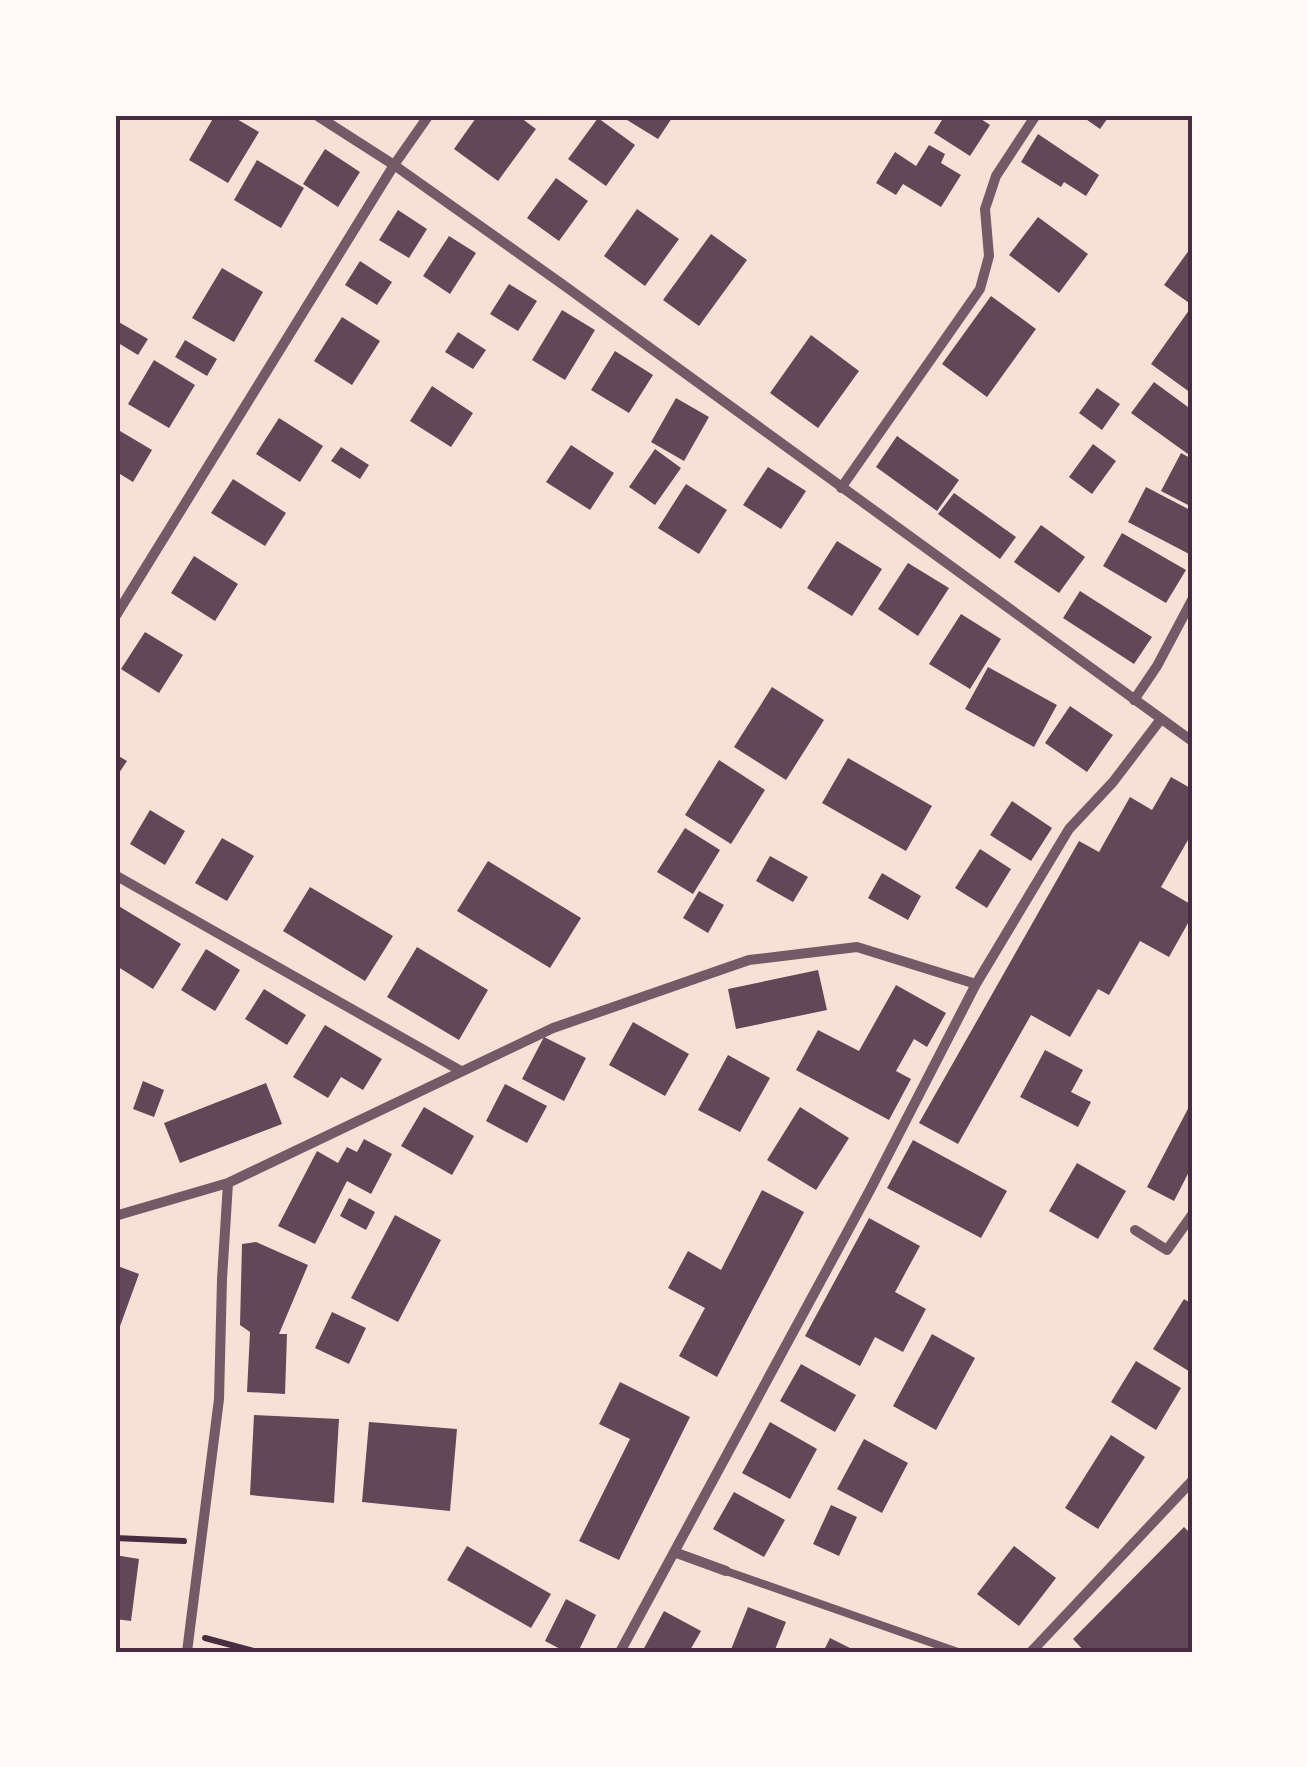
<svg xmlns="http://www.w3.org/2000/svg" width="1307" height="1767" viewBox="0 0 1307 1767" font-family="'Sofia Sans Condensed',sans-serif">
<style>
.building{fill:#644757}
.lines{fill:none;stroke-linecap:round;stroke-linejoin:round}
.path{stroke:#4a2c40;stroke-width:6}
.service{stroke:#755966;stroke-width:8}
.minor{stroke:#755966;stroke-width:10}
.neatline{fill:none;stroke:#4a2c40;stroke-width:4}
</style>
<rect width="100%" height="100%" fill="#f7e1d7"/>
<path class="building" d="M215,115H230L259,132L228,183L189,160Z
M478,115H517L536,129L498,181L454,149Z
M619,115H674L658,139Z
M945,115H975L990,125L970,156L934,133Z
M1080,115H1110L1100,129Z
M598,118L635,145L606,186L568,159Z
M1038,134L1099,175L1086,196L1064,182L1061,187L1021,162Z
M929,145L945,154L941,163L961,175L941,207L903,184L896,195L876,183L895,152L916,166Z
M325,149L360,172L338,207L303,184Z
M257,160L304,188L281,228L234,200Z
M556,178L588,201L559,241L527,218Z
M637,209L679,239L645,286L604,256Z
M398,210L427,229L409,258L379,240Z
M1038,217L1088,254L1059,293L1009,255Z
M711,234L747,260L699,326L663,300Z
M449,236L476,253L450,294L423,276Z
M1192,246V305L1164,285Z
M360,261L392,282L377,305L345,285Z
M222,268L263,292L234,342L192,318Z
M509,284L537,301L518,331L490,314Z
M991,296L1036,329L987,397L942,364Z
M1192,306V391L1191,393L1151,364Z
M562,310L595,330L565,380L532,360Z
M342,317L380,341L352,385L314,361Z
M117,321L148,339L138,355L115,341Z
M458,332L486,350L473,369L445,352Z
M811,335L859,371L818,428L770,393Z
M185,340L217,359L207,376L175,357Z
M615,351L653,375L629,413L591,390Z
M154,360L195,385L169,428L128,404Z
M1154,382L1192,410V457L1131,413Z
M432,386L473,413L451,447L410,421Z
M1097,388L1120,404L1102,430L1079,413Z
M676,398L709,417L684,461L651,442Z
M279,418L323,446L300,482L256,454Z
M115,428L152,450L133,482L115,471Z
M897,436L959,480L937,511L876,467Z
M1093,444L1116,461L1092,494L1069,477Z
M571,445L614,473L590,510L546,482Z
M341,447L369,465L360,479L331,461Z
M655,449L681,468L655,505L629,487Z
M1181,453L1192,459V507L1161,491Z
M768,467L806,491L781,529L743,505Z
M233,479L286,513L265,546L211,513Z
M686,484L727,510L699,554L658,528Z
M1146,487L1192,511L1191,555L1128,522Z
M954,493L1016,537L1000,559L938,514Z
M1041,525L1085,557L1059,593L1014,562Z
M1122,533L1186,570L1166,603L1103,566Z
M837,541L882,569L852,616L807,588Z
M194,556L238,584L215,621L171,593Z
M908,563L949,588L918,636L878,609Z
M1080,591L1152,637L1134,664L1063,618Z
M961,614L1001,639L970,689L929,664Z
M145,632L183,655L159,693L121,669Z
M988,667L1057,705L1034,747L965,709Z
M772,687L824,720L786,780L734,747Z
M1070,706L1113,735L1087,772L1045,743Z
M115,754L127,761L115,779Z
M848,758L932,806L906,851L822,803Z
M719,760L765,790L731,844L685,815Z
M1171,777L1192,789V833L1161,887L1192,905V916L1169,957L1140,941L1109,995L1098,989L1070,1037L1031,1015L958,1144L919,1123L1079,841L1099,852L1130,797L1152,810Z
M1012,801L1052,828L1031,861L990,835Z
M150,810L185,831L165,865L130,844Z
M685,828L720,850L693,894L657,872Z
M222,838L254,856L227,901L195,883Z
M980,849L1011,869L987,908L955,888Z
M770,856L808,877L793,902L756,881Z
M488,861L581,918L550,968L457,911Z
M882,873L921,896L908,920L868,898Z
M310,887L393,936L365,981L283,931Z
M699,891L724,905L708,933L683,918Z
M117,905L181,944L153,989L115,965Z
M417,947L488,990L459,1040L387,997Z
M206,949L240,970L215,1011L181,990Z
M818,970L827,1010L736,1029L728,989Z
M896,985L946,1013L927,1047L914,1039L896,1071L911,1079L889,1120L796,1070L818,1030L859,1051Z
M264,989L306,1015L287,1045L245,1019Z
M633,1022L689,1054L665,1096L609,1065Z
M325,1025L382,1059L363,1090L341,1077L328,1098L293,1077Z
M544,1037L586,1058L564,1101L522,1079Z
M1045,1050L1083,1070L1071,1092L1091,1102L1078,1127L1020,1097Z
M728,1055L770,1078L740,1132L698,1110Z
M143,1081L164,1090L154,1117L133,1109Z
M266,1083L282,1124L180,1163L164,1123Z
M505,1084L547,1106L527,1143L486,1121Z
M1192,1101V1166L1174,1201L1147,1187Z
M424,1107L474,1136L452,1175L401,1146Z
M800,1107L849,1138L816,1190L767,1160Z
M364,1139L392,1154L371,1194L347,1181L315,1244L278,1226L317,1151L338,1163L347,1147L357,1152Z
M913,1140L1007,1191L981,1238L887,1188Z
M1077,1163L1126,1191L1098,1239L1049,1211Z
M762,1190L804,1212L717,1377L679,1356L705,1308L668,1288L688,1251L721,1270Z
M349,1198L375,1212L366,1230L340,1216Z
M395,1215L441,1240L398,1322L351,1298Z
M869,1218L920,1246L895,1292L926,1309L903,1352L875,1337L860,1366L805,1336Z
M256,1242L308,1265L279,1334H287L285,1394L247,1392L250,1332L240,1325L242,1244Z
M115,1265L139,1274L119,1329L115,1327Z
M1184,1299L1192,1304V1373L1153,1349Z
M332,1312L366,1328L349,1364L315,1348Z
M932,1334L975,1358L936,1430L893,1406Z
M1136,1361L1181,1388L1156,1430L1111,1402Z
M801,1364L856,1395L835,1432L780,1401Z
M620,1382L690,1417L619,1560L579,1541L630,1439L599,1424Z
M254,1415L339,1419L334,1503L250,1495Z
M369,1422L457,1429L450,1511L362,1502Z
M770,1422L817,1449L790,1499L742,1473Z
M1111,1435L1145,1457L1098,1529L1065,1508Z
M864,1439L908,1463L882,1513L837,1489Z
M734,1492L785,1520L764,1557L713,1529Z
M831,1505L857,1517L839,1556L813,1544Z
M1184,1527L1192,1535V1652H1085L1073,1639Z
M467,1546L551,1594L531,1628L447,1580Z
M1014,1546L1056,1578L1019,1626L977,1594Z
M115,1555L139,1559L131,1621L115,1619Z
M566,1599L596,1615L578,1652H566L545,1641Z
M748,1607L786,1622L774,1652H730Z
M664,1611L701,1631L689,1652H642Z
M830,1638L858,1652H823Z"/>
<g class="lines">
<path class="path" d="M115,1538L184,1541
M205,1638L257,1652"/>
<path class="service" d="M726,1571L958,1652"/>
<path class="minor" d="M316,115L394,165L562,284L1192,741
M841,488L980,289L989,256L985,209L996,176L1036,115
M115,617L394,165L429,115
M1134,700L1157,666L1192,600
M115,875L461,1071
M115,1216L228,1183L553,1028L749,960L857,947L976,984
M1135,1230L1167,1250L1192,1215
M674,1552L726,1571
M187,1652L219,1399L222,1279L228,1183
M620,1652L870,1190L976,984L1069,829L1113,782L1161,719
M1031,1652L1192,1481"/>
</g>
<rect width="1307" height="1767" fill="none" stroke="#fffaf5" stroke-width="235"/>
<rect x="118" y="118" width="1072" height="1532" class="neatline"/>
</svg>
